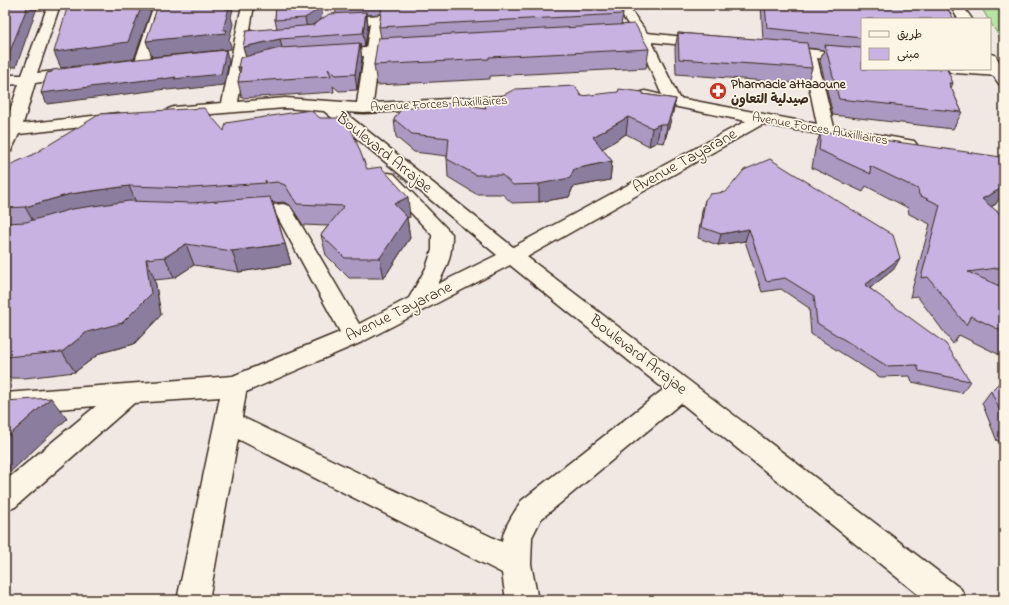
<svg xmlns="http://www.w3.org/2000/svg" width="1009" height="605" viewBox="0 0 1009 605" font-family="'Indie Flower','Playpen Sans Arabic',sans-serif">
<style>
.green{fill:#b6e4a3;stroke:#788760}
.lines{fill:none;stroke-linecap:round;stroke-linejoin:round}
.minor-casing{stroke:#3b2a1e;stroke-width:3}
.secondary-casing{stroke:#3b2a1e;stroke-width:3}
.minor{fill:#fcf5e5;fill-rule:evenodd}
.secondary{fill:#fcf5e5;fill-rule:evenodd}
.wall{fill:#ab99c2;stroke:#3b2a1e}
.shaded-wall{fill:#8b7d9e;stroke:#3b2a1e}
.building{fill:#c7b2e1;stroke:#3b2a1e}
.labels{text-anchor:middle;dominant-baseline:central;stroke-width:3.5;stroke-linejoin:round;paint-order:stroke}
.far-poi-label{font-size:13px;font-weight:bold;fill:#3b2a1e;stroke:#fcf5e5;text-anchor:start}
.far-street-label{font-size:13px;fill:#3b2a1e;stroke:#fcf5e5}
.street-label{font-size:16px;fill:#3b2a1e;stroke:#fcf5e5}
</style>
<rect width="100%" height="100%" fill="#f1e8e4"/>
<filter id="ink" filterUnits="userSpaceOnUse"><feTurbulence type="fractalNoise" baseFrequency=".025" numOctaves="2"/><feDisplacementMap in="SourceGraphic" scale="8" xChannelSelector="R" yChannelSelector="G"/><feConvolveMatrix kernelMatrix="1 2 1 2 8 2 1 2 1" color-interpolation-filters="sRGB"/></filter>
<g filter="url(#ink)">
<path class="green" d="M980,5H1004V44L990,22V19H988Z"/>
<g class="lines">
<defs>
<path id="minor" d="M48,5H60L37,73L75,69L80,70L82,73L80,76L75,77L35,83L23,124L118,113L124,115L126,118L124,121L118,123L19,134L11,151L5,152V126L19,84L5,85V75H22Z
M154,5H166L148,64L146,67L141,68L136,67L134,64Z
M242,5H254L238,102L285,98L357,103L364,56L332,58L327,57L325,54L327,51L332,50L366,48L370,24L337,26L332,25L330,22L332,19L337,18L411,13L416,14L418,17L416,20L383,23L380,47L405,46L410,47L412,50L410,53L379,56L373,103L523,95L529,97L531,100L529,103L523,105L364,113L344,112L513,247L746,121L639,99L637,96L639,93L645,91L662,95L638,41L612,43L607,42L605,39L607,36L634,33L615,5H627L647,33L712,40L714,43L712,46L707,47L652,42L679,98L817,124L803,57L774,53L772,50L774,47L779,46L862,55V63L817,58L834,127L914,141L917,145L914,149L908,150L763,124L527,257L961,589L966,600H925L681,403L541,519L532,537L531,564L538,600H506L502,573L238,439L209,600H177L220,397L134,403L15,507L5,511V481L96,406L5,413V393L233,376L340,332L277,216L246,219L239,217L236,213L239,209L283,204L290,206L359,324L409,298L426,268L432,250V235L382,182L379,178L382,174L388,173L394,174L452,234C452,255 448,265 438,284L497,255L324,111L285,108L174,117L168,115L166,112L168,109L174,107L222,103ZM510,265L664,389L521,501C514,514 503,527 502,542L242,417L246,392L362,342Z
M990,67L1004,69V75L999,76L955,73L950,72L948,69H990Z"/>
<path id="secondary" d="M950,5H962L972,19H958Z
M990,54L995,55L1004,69V86L999,84L989,69Z"/>
</defs>
<use href="#minor" class="minor-casing"/>
<use href="#secondary" class="secondary-casing"/>
<use href="#minor" class="minor"/>
<use href="#secondary" class="secondary"/>
</g>
<path class="wall" d="M276,5L321,19L313,25L336,14L335,5H618L623,14L621,25L649,49L646,68L490,76V79L377,85L374,65L381,38L379,27L381,14L367,15L368,26L365,47H360L362,59L357,90L339,91L333,86L334,92L242,98L238,82L240,73L238,67L246,56L277,28L275,20Z
M761,5H945L862,19V69L953,83L951,88L962,112L953,129L833,115L820,61L824,50L808,48L812,68L807,84L676,74L675,48L678,33L763,40Z
M643,94L676,99L672,116L664,143L657,142L649,146L626,134L602,149L612,161L610,180L573,187L569,197L539,202L512,203L502,194H476L448,177L447,156L414,152L396,137L394,119L485,108L581,96Z
M224,131L367,169L410,217L407,218L410,238L384,278H349L326,255L321,235L328,226L303,225L290,205L283,202L274,203L272,201L285,244L291,264L239,272L194,265L174,278L155,280L161,315L134,344L100,353L75,372L25,378H5V167Z
M821,131L996,204L991,207L1004,217V285H998L1004,288V357L959,335L953,344L917,296L910,297L930,224L909,214L908,208L866,186L863,192L812,168L815,149Z
M705,200L894,269L870,288L970,381L962,393L912,382L910,376L880,377L811,334L809,308L781,289L762,292L745,241L718,245L698,238L702,211Z
M1004,383V442L997,441L982,403L991,391Z"/>
<path class="shaded-wall" d="M28,5H38L16,67H12L10,74L5,75V56Z
M142,5H153L134,59L61,68L54,52Z
M226,5H234L231,17L233,24L229,40L231,46V49L152,57L146,41L223,30L225,9Z
M320,5H324L321,19L307,29L305,18Z
M366,12L368,26L365,47L363,33Z
M280,39L283,52L247,61L243,47Z
M360,43L362,59L357,90L355,74Z
M226,50L229,61L224,85L178,90L177,89L167,90L166,89L47,104L41,93Z
M238,67H241L242,82Z
M676,99L672,116L664,143L667,125Z
M628,117L626,134L591,156L593,137Z
M660,124L657,142L649,146L652,128Z
M612,161L610,180L573,187L569,197L539,202V184L574,169Z
M129,186L138,207L37,228L25,207L70,194Z
M1004,187V191L996,204L971,217L982,199Z
M408,197L410,217L407,218L410,238L384,278L380,258L394,204Z
M749,229L745,241L718,245L721,234Z
M186,244L194,265L174,278L165,257Z
M285,244L291,264L239,272L232,251Z
M900,258L894,269L860,296L865,285Z
M146,259L155,280L161,315L134,344L100,353L75,372L62,352L87,332Z
M51,398L67,419L5,477V439Z"/>
<path class="building" d="M5,5H28L9,54L5,55V56Z
M68,5H142L128,42L54,52Z
M158,5H226L225,9L229,8L223,30H227L226,33L146,41Z
M276,5H320L319,9L305,18L275,20Z
M335,5H355L335,6Z
M404,5H618L623,14L379,27L382,6Z
M765,5H945L954,19H862V38L767,28Z
M366,12L363,33L280,39L243,47L246,31L314,25L329,14Z
M635,24L649,49L489,57V59L374,65L378,38Z
M678,33L807,43L812,68L679,59Z
M360,43L355,74L336,75L328,69L331,76L238,82L241,67H238L240,58L280,48Z
M825,45L862,48V69H947L953,83H949L962,112L839,99Z
M226,50L221,74L174,79L176,77L163,79V78L41,93L47,73L52,72V70L137,59Z
M575,86L581,96L618,92L619,89L643,92V94L676,99L667,125L660,124L652,128L628,117L593,137L612,161L574,169L570,178L539,184L513,185L502,175H476L447,159L449,138L412,134L394,119L402,108L453,103L486,108L485,105L515,89Z
M204,108L224,131L226,123L310,110L320,118H347L367,169L381,167L408,197L394,204L407,217L380,258H345L321,235L344,206L297,204L285,185L277,182L268,183L265,180L266,183L192,188L129,186L70,194L25,207L5,208V167L32,155L100,114Z
M821,131L1001,157L1004,169V187L982,199L1004,217V267L968,272L1004,288V332L971,316L966,325L928,277L921,278L940,205L919,195L918,189L870,166L871,174L819,150Z
M770,159L893,235L900,258L865,285L946,344L970,381L919,371L917,365L887,366L817,323L814,296L785,278L766,281L749,229L721,234L701,227L705,200L710,194L726,192L744,170Z
M270,197L285,244L232,251L186,244L165,257L146,259L151,294L122,323L87,332L62,352L5,357V223L26,222L72,209L129,201L192,203Z
M999,383H1004V420L991,391Z
M51,398L5,439V401Z"/>
</g>
<defs>
<symbol id="pharmacy-disc" viewBox="-11 -11 22 22"><circle r="9.5" fill="#c8321e" stroke="#fcf5e5"/><path d="M-2-6h4v4h4v4h-4v4h-4v-4h-4v-4h4Z" fill="#fff"/></symbol>
</defs>
<g fill-rule="evenodd">
<use href="#pharmacy-disc" x="708" y="81" width="20" height="20"/>
</g>
<g class="labels">
<g class="far-poi-label">
<text x="731" y="84">Pharmacie attaaoune<tspan x="731" dy="15">صيدلية التعاون</tspan></text>
</g>
<g class="far-street-label">
<text transform="translate(439 104) rotate(-3)">Avenue Forces Auxilliaires</text>
<text transform="translate(820 129) rotate(10)">Avenue Forces Auxilliaires</text>
</g>
<g class="street-label">
<text transform="translate(384 153) rotate(39)">Boulevard Arrajae</text>
<text transform="translate(685 161) rotate(-29)">Avenue Tayarane</text>
<text transform="translate(399 312) rotate(-26)">Avenue Tayarane</text>
<text transform="translate(638 355) rotate(38)">Boulevard Arrajae</text>
</g>
</g>
<rect width="1009" height="605" fill="none" stroke="#fcf5e5" stroke-width="20"/>
<rect x="10" y="10" width="989" height="585" fill="none" stroke="#3b2a1e" stroke-width="1.5" filter="url(#ink)"/>
<rect x="861" y="18" width="130" height="52" fill="#fcf5e5" stroke="#afa495"/>
<rect x="869" y="31" width="20" height="6" fill="#fcf5e5" stroke="#afa495"/>
<text x="897" y="38" font-size="12" fill="#3b2a1e">طريق</text>
<rect x="869" y="48" width="20" height="12" fill="#c7b2e1" stroke="#afa495"/>
<text x="897" y="58" font-size="12" fill="#3b2a1e">مبنى</text>
</svg>
